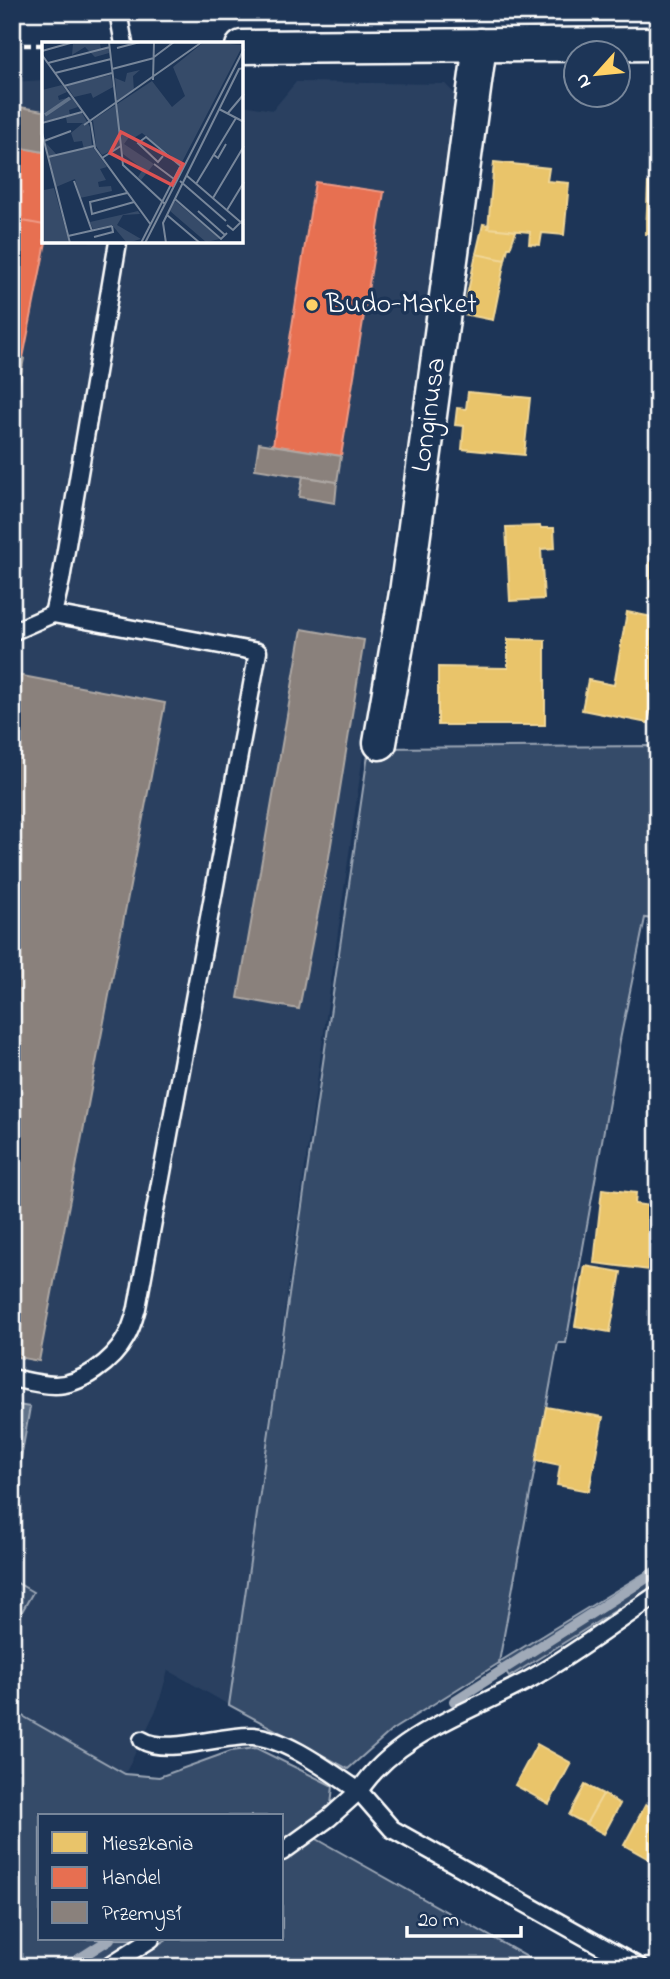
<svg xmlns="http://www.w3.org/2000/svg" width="670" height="1979" viewBox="0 0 670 1979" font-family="'Indie Flower',sans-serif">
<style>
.built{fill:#2a4161}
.green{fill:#364b69;stroke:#9aa5b4;stroke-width:2}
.water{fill:#617289;stroke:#a0aab8;stroke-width:2}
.homes{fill:#e9c46a;stroke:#f0d697;stroke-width:2}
.shops{fill:#e76f51;stroke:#ee9a85;stroke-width:2}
.industry{fill:#8a817c;stroke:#ada7a3;stroke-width:2}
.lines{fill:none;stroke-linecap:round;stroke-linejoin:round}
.stream{stroke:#a0aab8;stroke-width:10}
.service-casing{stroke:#fff;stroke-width:21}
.minor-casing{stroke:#fff;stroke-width:37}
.path{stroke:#fff;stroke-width:4.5;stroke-dasharray:7 5;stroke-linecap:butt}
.service{stroke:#1d3557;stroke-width:16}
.minor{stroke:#1d3557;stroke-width:32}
.poi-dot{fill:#ffd166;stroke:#1d3557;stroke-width:2.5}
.labels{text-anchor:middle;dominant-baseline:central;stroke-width:7;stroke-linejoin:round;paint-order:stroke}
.poi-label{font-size:28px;fill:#fff;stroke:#1d3557;text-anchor:start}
.street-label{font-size:28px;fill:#fff;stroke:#1d3557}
.inset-river{fill:none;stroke:#617289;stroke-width:3.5}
.inset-road{fill:none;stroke:#77869a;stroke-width:2}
.view{fill:#de5353;fill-opacity:0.15;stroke:#de5353;stroke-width:3.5}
.inset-edge{fill:none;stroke:#fff;stroke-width:3.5}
</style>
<rect width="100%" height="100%" fill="#1d3557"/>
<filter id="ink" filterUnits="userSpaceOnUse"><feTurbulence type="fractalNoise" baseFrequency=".0143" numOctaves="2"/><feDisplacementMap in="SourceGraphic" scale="14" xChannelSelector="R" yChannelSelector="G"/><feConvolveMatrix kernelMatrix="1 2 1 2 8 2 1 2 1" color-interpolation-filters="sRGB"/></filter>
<g filter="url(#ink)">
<path class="built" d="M44,80V242H242V105L273,110L296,82L445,84L456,95L229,1705L168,1670L158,1706L125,1774L12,1710V1629L33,1592L12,1580V82Z"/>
<path class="green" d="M658,746V920L645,918L620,1040L566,1343H558L499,1662L658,1565V1584L509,1677L499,1663L392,1730L348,1769L229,1705L369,748Z
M12,1580L33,1592L12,1629Z
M12,1710L125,1774L159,1777L231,1751L256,1748L333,1786L331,1805L282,1843V1816H40V1939H140L94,1967H12Z
M315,1838L545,1967H123L167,1939H282V1862Z"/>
<path class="water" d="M12,1404L30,1407L17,1481L12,1480Z"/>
<path class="homes" d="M494,162L549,168L547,181L569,183L564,235L542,233L540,245L529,244L530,232L488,228Z
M648,183H658V234H646Z
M483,224L489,225L488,228L516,231L510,248H508L505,260L476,254Z
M476,254L505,260L493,320L463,314Z
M468,392L530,398L524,455L462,449L464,426L455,425L457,408L466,409Z
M540,526L541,528H554L555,548L541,549L544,599L510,601L506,527Z
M650,537H658V597H650Z
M627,612L658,618V673L648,723L582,710L588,680L614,685Z
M508,639L545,640V725H438V667L508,668Z
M602,1189L636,1193L635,1204L658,1207V1271L594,1263Z
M585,1266L621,1272L610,1332L575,1326Z
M546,1407L603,1417L589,1491L557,1485L560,1465L536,1460Z
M537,1744L571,1763L549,1804L515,1785Z
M585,1785L603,1794L586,1824L569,1815Z
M603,1794L620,1804L604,1834L586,1824Z
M646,1804L658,1811V1864L624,1845Z"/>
<path class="shops" d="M12,146L44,152V225L12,219Z
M315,182L384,192L341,456L273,445Z
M12,219L44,225V242H46L23,358L12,356Z"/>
<path class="industry" d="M14,106L44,111V152L12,146Z
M12,356L24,358L12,423Z
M259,443L341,456L337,482L255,469Z
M303,476L337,482L335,503L299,497Z
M302,629L364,640L329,857L299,1009L238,998Z
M12,674L165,703L39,1361L12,1356Z"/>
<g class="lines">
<path class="stream" d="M454,1701L658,1571
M66,1967L110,1939"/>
<defs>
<path id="service" d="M118,12L124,44
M53,614L61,580L118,242
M12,632L53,614L258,652L137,1308C134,1319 131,1330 125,1339C113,1361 81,1385 55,1385C41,1385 26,1381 12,1378
M142,1740C168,1756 221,1734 253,1736C288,1739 330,1772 359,1791L329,1818L282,1852
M107,1967L151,1939
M639,1967L392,1829L359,1791C398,1732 473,1711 532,1678C576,1653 616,1622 658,1594"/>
<path id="minor" d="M242,47L658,44
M380,743L406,593L480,45"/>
</defs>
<use href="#service" class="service-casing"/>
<use href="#minor" class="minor-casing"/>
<path class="path" d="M12,45H44"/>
<use href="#service" class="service"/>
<use href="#minor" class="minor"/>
</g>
</g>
<circle class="poi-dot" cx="312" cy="305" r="7"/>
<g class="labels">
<g class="poi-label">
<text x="326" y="305">Budo-Market</text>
</g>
<g class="street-label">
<text transform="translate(430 415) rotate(-82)">Longinusa</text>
</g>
</g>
<g transform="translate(42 42)">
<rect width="201" height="201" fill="#1d3557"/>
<path d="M36,0H64L58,2L59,7L67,5V11L53,15L43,5L30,13L31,2ZM162,0L201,3L139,122L100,91L90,97L88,94L82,102L112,122L99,138L96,135L101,127L81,112L80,104L60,113L54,104L51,78L110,39L130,65L143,54L131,25ZM98,28L91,34L92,49L75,60L73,36L83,40L85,31ZM69,33L71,45L51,56L49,51L32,55L24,43ZM20,43L25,50L16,54L17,58L29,55L36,65L27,68L28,73L0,80V48ZM40,71L48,85L50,104L65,125L58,127L64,138L56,140L57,145L69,144L70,149L38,156L33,137L14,145L3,100L15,113L42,107L40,99L32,100L29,91L41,81H25L24,75ZM12,146L27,200L0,201L2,148ZM133,159L178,197L164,200L128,169ZM40,164L48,180L96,169L98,172L81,173L75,183L99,197L85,201L70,183L51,187Z" fill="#364b69"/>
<path class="inset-river" d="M3,73L28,56"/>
<path class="inset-road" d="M67,0L79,104M75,6L98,0M0,9L32,0M0,13L49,81L53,106L109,183M112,15L132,0M6,21L68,5M70,27L112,16M13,31L69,17M111,38L112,0M22,44L70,31M177,67L202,80M186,71L202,52M0,81L40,70M42,83L160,0M0,91L28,201M2,99L29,89M172,113L176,116L184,102M121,114L116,120L96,101L104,95L141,126M6,115L52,104M60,116L79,104L81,123L123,162M112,122L132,137M144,133L202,183M32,139L50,189M138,139L184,179M154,142L194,76M85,151L48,160L50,172L92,160M171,156L202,104M133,157L179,197L185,191M185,168L202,140M156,169L183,193M125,173L158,201M185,183L191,188L202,177M26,194L70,184M52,195L71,190L70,184M99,201L138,125M103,201L202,7M124,201L121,181L197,27L202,26"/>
<path class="view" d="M79,90L141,122L130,143L68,111Z"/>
<rect width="201" height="201" class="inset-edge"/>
</g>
<rect width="670" height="1979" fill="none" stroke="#1d3557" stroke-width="42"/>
<rect x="21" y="21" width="628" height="1937" fill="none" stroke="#fff" stroke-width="2.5" filter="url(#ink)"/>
<rect x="38" y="1814" width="245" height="126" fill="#1d3557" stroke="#77869a" stroke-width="2"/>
<rect x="52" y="1832" width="35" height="21" fill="#e9c46a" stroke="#77869a" stroke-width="2"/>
<text x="102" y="1850" font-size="21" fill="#ffffff">Mieszkania</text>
<rect x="52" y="1867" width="35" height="21" fill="#e76f51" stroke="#77869a" stroke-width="2"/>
<text x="102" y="1884" font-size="21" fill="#ffffff">Handel</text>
<rect x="52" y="1902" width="35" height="21" fill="#8a817c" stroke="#77869a" stroke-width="2"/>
<text x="102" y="1920" font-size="21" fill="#ffffff">Przemysł</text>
<g transform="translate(597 74) rotate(243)"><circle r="33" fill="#1d3557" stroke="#77869a" stroke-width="2"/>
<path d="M0-5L12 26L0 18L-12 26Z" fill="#ffd166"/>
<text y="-10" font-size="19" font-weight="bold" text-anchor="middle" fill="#ffffff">N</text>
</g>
<path d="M407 1926v10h114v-10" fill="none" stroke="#ffffff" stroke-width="3.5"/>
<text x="418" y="1926" font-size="21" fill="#ffffff" stroke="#1d3557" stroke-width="5" paint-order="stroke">20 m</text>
</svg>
